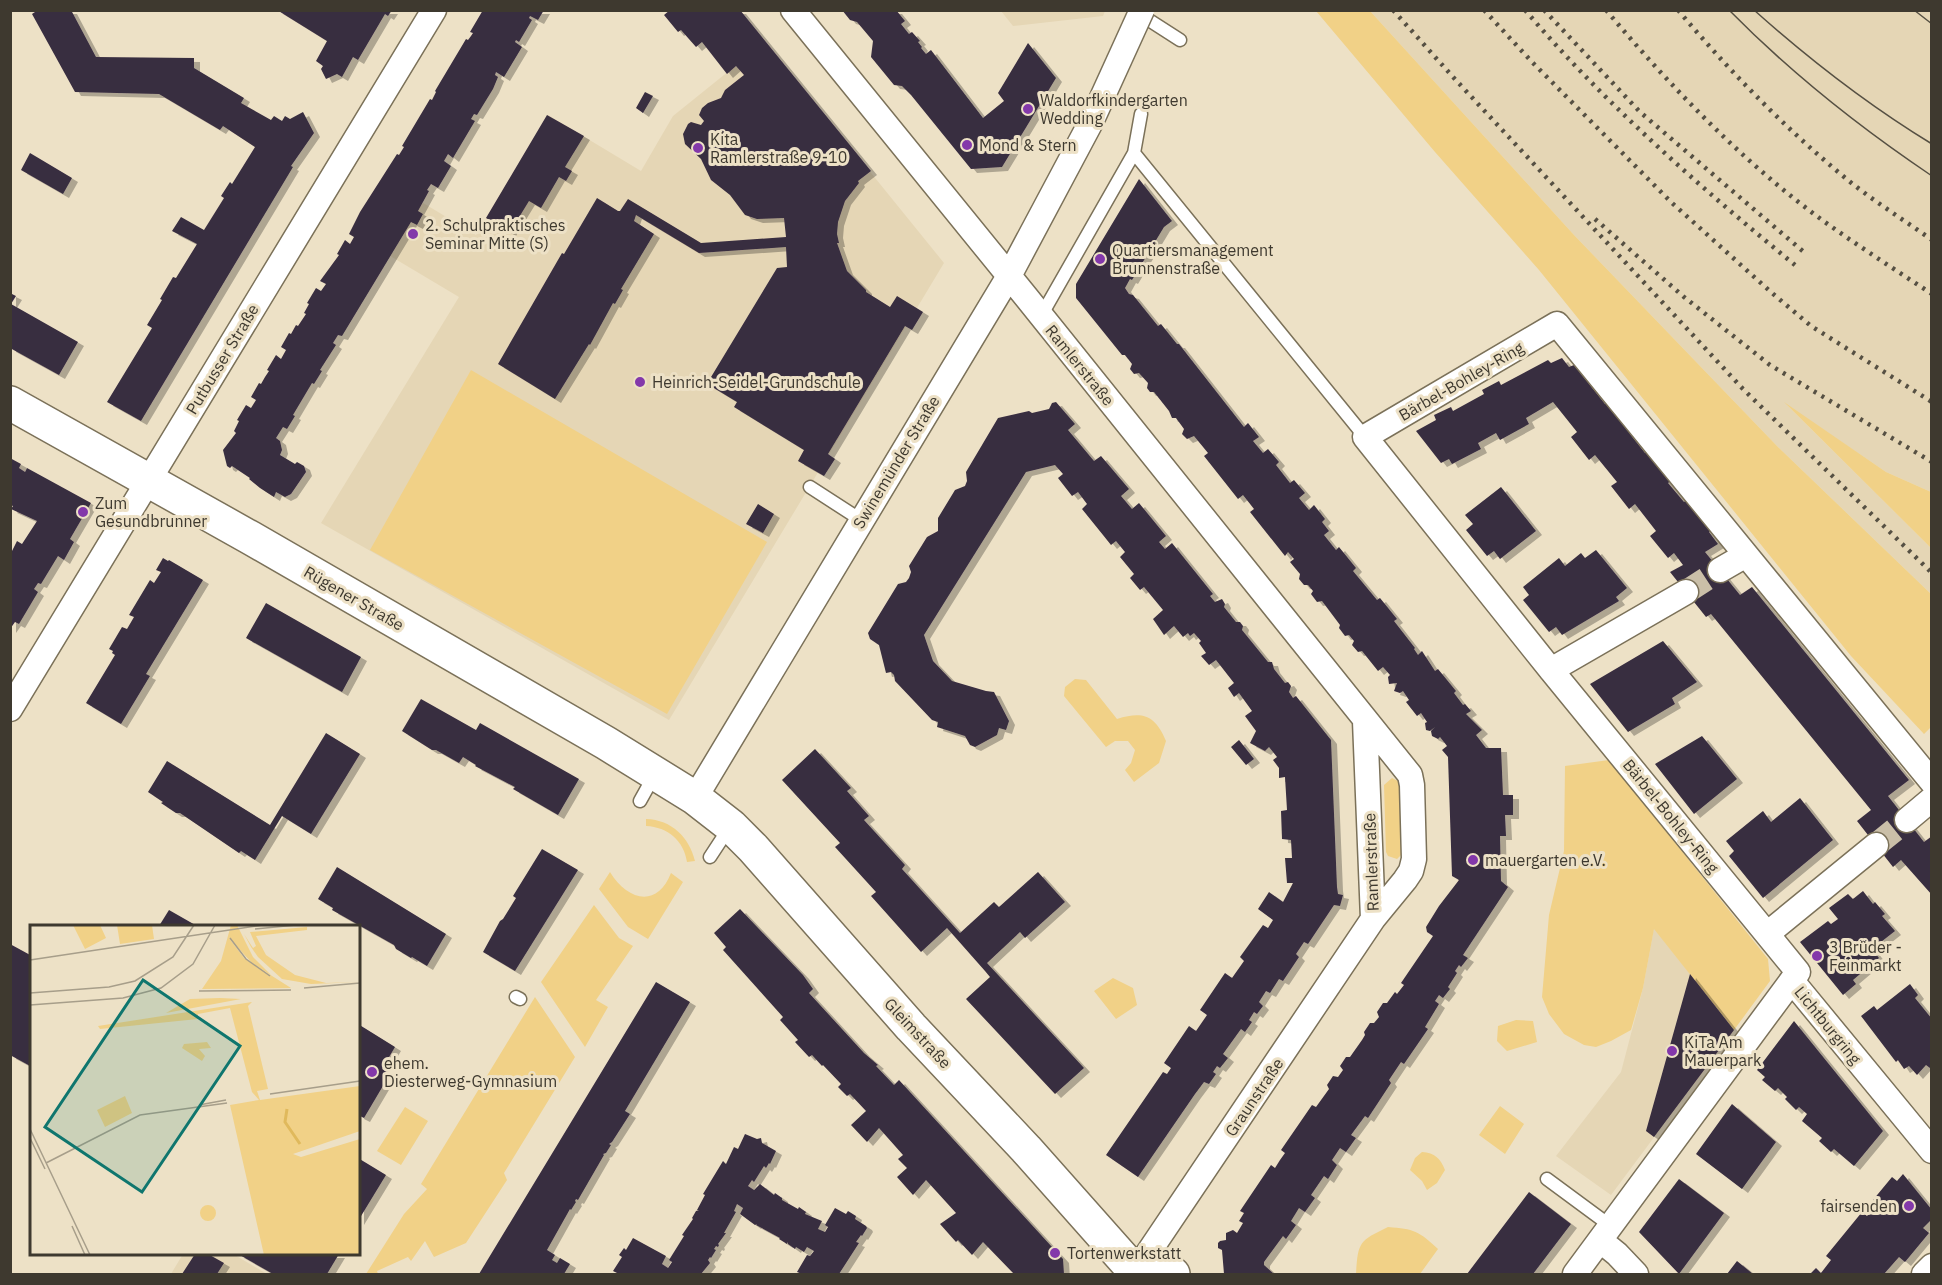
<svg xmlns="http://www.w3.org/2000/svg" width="1942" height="1285" viewBox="0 0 1942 1285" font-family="'IBM Plex Sans',sans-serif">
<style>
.built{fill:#e5d6b5}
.green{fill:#f1d187}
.building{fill:#392d40;filter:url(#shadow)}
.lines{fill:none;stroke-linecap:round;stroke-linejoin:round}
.street-tunnel{stroke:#cabfa8;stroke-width:24;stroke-dasharray:24 12;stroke-linecap:butt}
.lane-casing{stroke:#7b7159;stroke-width:15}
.street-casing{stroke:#7b7159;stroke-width:27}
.secondary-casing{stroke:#7b7159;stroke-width:36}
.lane{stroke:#fff;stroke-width:12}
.street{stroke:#fff;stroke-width:24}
.secondary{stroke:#fff;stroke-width:33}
.tram{stroke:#565043;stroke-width:1.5}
.rail{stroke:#565043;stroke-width:4.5;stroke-dasharray:3 6;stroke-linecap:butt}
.street-bridge-casing{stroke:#7b7159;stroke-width:27;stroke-linecap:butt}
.street-bridge{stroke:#fff;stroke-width:24}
.poi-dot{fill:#8338aa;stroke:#ede1c6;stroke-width:2}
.labels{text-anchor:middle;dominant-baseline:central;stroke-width:6;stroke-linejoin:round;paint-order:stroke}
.poi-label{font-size:16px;fill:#3e392f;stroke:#ede1c6;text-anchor:start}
.street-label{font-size:16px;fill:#3e392f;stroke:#ede1c6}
.inset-river{fill:none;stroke:#e0b95c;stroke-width:3}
.inset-road{fill:none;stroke:#a79e8a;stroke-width:1.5}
.view{fill:#0f766e;fill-opacity:0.15;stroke:#0f766e;stroke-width:3}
.inset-edge{fill:none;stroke:#3e392f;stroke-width:3}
</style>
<defs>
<filter id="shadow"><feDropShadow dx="6" dy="4" stdDeviation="0" flood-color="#0004"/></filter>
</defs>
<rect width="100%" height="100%" fill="#ede1c6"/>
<path class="built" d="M1001,11H1105L1103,16L1013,26Z
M1370,11H1931V492L1886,472L1787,405L1931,548V594L1777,446L1574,235Z
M765,42L944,263L669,720L321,523L459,297L350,232L382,178L476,235L548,115L641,171L673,116Z
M1654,928L1734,1030L1611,1195L1556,1156L1621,1072L1643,988Z
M183,1254H233L267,1274H171Z"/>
<path class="green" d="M1316,11H1370L1574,235L1777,446L1931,594V727L1924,734L1851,656L1539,270L1435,152Z
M471,370L767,542L667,714L370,550Z
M1784,402L1886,472L1931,492V548Z
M1075,679L1086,680L1117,719C1143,711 1155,715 1166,741L1159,763L1134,782L1125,770L1131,763L1135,750L1128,741H1115L1106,747L1064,696L1065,687Z
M1609,760L1768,959L1770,981L1734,1030L1654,929L1643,988L1631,1030L1611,1041L1596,1047L1584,1045L1564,1034L1549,1014L1542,997L1549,915L1564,851L1565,766Z
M1392,778L1400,782L1403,853L1397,859L1388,856L1386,852L1384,785Z
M646,819C672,820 689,837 695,861L687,862C684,841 668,827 646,826Z
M610,872C627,900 657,909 671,873L683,882L648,939L628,927L599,889Z
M594,905L619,938L633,946L596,1000L608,1007L585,1047L541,982Z
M1113,978L1133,988L1137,1005L1116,1019L1094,991Z
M535,997L575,1057L504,1173L507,1180L466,1243L434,1257L425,1241L411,1261L408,1257L377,1271L378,1274H366L404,1214L427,1189L421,1184Z
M1516,1020L1533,1021L1537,1042L1507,1051L1497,1041L1498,1026Z
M1500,1106L1524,1124L1505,1154L1479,1135Z
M405,1107L428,1121L401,1165L377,1151Z
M1422,1152C1435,1153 1440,1158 1445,1170L1437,1183L1427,1190L1422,1181L1410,1170L1415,1158Z
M1388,1227C1414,1229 1419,1231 1438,1249L1420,1274H1356C1358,1242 1359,1241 1388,1227Z"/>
<path class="building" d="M38,10H71L96,57L194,58V68L244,98L241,103L271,120L274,116L282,121L285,116L290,119L303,112L314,133L291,166L293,167L141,421L107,402L152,328L147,325L162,300L160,299L173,277L176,278L197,244L172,231L181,217L204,230L224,198L221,196L230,182L232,184L255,147L223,126L220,130L159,94L75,92L32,14Z
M277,10H392L388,16L385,14L358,60L353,57L342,77L337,74L326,79L321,69L323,66L316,61L327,41Z
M483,10H544L538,20L530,16L529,18L532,20L519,42L516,40L515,42L522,47L504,77L496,72L495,75L498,77L493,89L477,115L474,114L471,119L475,121L453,158L448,154L444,161L451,166L438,188L431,184L427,190L429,191L418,211L423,214L417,225L411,222L342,336L338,335L333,343L336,345L320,370L322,371L314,384L312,383L293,415L295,416L287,429L283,427L276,438L280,441L282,450L280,455L295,464L297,462L304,466L306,472L291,494L285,497L276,492L274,497L260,488L249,479L250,478L232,466L230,468L227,466L223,450L236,433L234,431L239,421L237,420L246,405L251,408L256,400L251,397L259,383L261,384L265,377L269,371L267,370L276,355L281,359L286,350L281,347L289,333L291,334L296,325L298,326L306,314L304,313L309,304L307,303L316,288L321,291L326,284L320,281L339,255L337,254L345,240L350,244L354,237L349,234L360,212L397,154L399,155L404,147L402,146L430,99L432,100L436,92L435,91L466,39L468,40L471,36L473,33L470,32Z
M670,10H740L871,171L858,181L859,183L845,201L838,222L837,234L839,243H837L847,271L866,290V292L890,307L897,296L923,312L912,330L905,326L878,371L828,454L835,459L824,476L798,461L804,450L734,407L737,402L709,385L708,382L777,268L787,267L786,247L699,253L636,215L634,221L654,234L621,289L623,290L615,304L613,303L590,345L589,344L555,399L498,364L562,253L564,254L597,198L618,211H620L628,199L701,243L786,237L784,218L757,219L745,215L730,195L711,180L701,159L685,144L683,134L688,124L691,122L701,125L704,121L699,115L702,108L708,103L721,98L725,90L744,75L736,66L727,74L702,42L696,47L681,30L678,32L664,15Z
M842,10H896L905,21L901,24L909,34L912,32L920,41L918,42L922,47L921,48L926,54L931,50L983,118L1004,101L998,93L1028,43L1056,78L1002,167L971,169L911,95L902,86L894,85L871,57L873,41L857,22L850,20Z
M645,92L653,96L643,113L636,108Z
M547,115L584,136L565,167L572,171L566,181L559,177L541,208L529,201L510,232L486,218Z
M30,153L72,178L63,194L21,170Z
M1139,179L1172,221L1164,227L1132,280L1130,279L1125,288L1129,294L1133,295L1158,326L1161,324L1177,344H1179L1244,427L1248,423L1259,437L1253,441L1263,453L1268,449L1279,462L1276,465L1290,483L1294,480L1305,493L1299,498L1309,510L1314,505L1325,519L1322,522L1329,531L1324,535L1336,550L1339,547L1356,568L1353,571L1377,600L1380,598L1397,619L1394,621L1415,648L1414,649L1418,655L1422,651L1435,671L1438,669L1456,691L1454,693L1463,705L1465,704L1471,711L1466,714L1482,730L1476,735L1486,748H1501L1503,795H1513V815H1505L1506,836H1500L1501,881L1508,887L1463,955L1468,958L1461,967L1459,965L1455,971L1457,973L1448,987L1450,989L1443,998L1439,995L1435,1001L1439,1004L1425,1027L1428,1029L1404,1064L1401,1062L1389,1080L1391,1083L1368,1118L1365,1116L1351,1135L1356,1138L1346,1152L1340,1148L1332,1160L1337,1165L1328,1179L1324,1176L1311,1195L1315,1198L1305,1212L1299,1208L1291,1221L1296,1225L1286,1239L1283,1236L1264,1262V1265L1274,1274H1224L1222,1250L1218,1248V1243L1220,1241L1226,1240V1233L1233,1230L1237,1233L1243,1223L1239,1221L1244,1213L1240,1211L1271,1165L1275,1168L1280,1160L1285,1153L1281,1150L1312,1105L1316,1107L1329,1089L1327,1085L1333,1076L1338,1077L1343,1070L1340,1066L1346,1057H1350L1362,1040L1365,1035L1364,1032L1370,1023H1374L1379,1017L1377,1012L1383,1003H1387L1395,992L1397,994L1404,985L1401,983L1433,936L1427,932L1426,927L1439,906L1459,880L1452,876L1448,757L1442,750L1447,746L1440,737L1438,739L1432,736L1431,731L1435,727L1430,731L1426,730L1425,723L1427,722L1421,713L1417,716L1406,702L1409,700L1403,691L1400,693L1394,691L1397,683L1389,684L1388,677L1390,675L1383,667L1378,671L1362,651L1358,652L1352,645L1354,641L1349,635L1345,636L1339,628L1340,625L1322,601L1317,602L1311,594L1313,591L1308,585H1304L1299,579L1300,574L1290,562L1294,559L1288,552L1285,556L1250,512L1254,509L1243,495L1238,499L1204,456L1208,453L1194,436L1187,439L1182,434L1184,429L1176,418H1172L1169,411L1154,392H1150L1147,388L1148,383L1139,373L1134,374L1130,369L1132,364L1125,355H1122L1076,298V284Z
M10,293L16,296L11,304L78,342L59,375L10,348Z
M1562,358L1569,367L1574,365L1605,404L1611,399L1635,430L1630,434L1645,453L1650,448L1674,478L1668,483L1684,502L1690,497L1714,527L1709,532L1718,544L1705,552L1740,595L1752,587L1909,780L1888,796L1924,842L1932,836V895L1901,860L1893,867L1857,821L1871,810L1711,614L1706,617L1670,572L1683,565L1674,553L1668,558L1650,536L1656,531L1635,504L1629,509L1611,486L1617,482L1595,455L1589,460L1571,437L1577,432L1553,402L1526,418L1529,424L1500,440L1496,433L1478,443L1481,449L1452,464L1449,459L1441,463L1416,431L1436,420L1434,415L1451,407L1453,411L1484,394L1482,390L1499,381L1501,385L1548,360L1551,363Z
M1056,402L1075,424L1068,430L1094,461L1101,456L1129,489L1121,496L1132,509L1139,503L1166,536L1159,542L1165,549L1172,543L1213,594L1210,596L1215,602L1222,599L1225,604L1224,607L1236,622H1240L1243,626L1242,630L1268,662H1272L1274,669L1285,683L1288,682L1291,686L1289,692L1293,698L1296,696L1331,740L1337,887L1338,894L1343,895L1340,906L1334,905L1308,944L1304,942L1296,954L1299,957L1283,981L1279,979L1270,993L1266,991L1259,1002L1263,1006L1257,1014L1254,1012L1249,1020L1252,1022L1245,1032L1241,1029L1223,1054L1228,1058L1220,1068L1217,1066L1213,1072L1216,1074L1209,1084L1204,1082L1195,1094L1138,1177L1106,1155L1163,1072L1167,1074L1171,1068L1164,1063L1189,1026L1196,1031L1207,1015L1200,1010L1225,973L1232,978L1244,961L1240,957L1263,925L1268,928L1273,920L1258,909L1269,892L1283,902L1293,883H1287L1285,858H1292L1291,840L1282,839L1281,811L1287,810L1285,777L1279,778V768L1273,760L1277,757L1269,747L1265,751L1250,743L1256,731L1245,716L1252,711L1239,693L1234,697L1228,688L1234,683L1216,660L1209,665L1201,656L1206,653L1199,643L1201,641L1194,633L1190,636L1188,633L1183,637L1174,626L1164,635L1153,619L1163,610L1144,587L1140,590L1130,578L1134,574L1120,557L1125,552L1116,541L1111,545L1103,535L1082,509L1087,504L1078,492L1072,496L1058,478L1063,474L1055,465L1026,472L924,635L933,661L952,681L986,691L994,692L1009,721L1006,730L999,728L997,735L975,747L970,745L965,736L937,727L938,722L932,720L895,681L894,675L891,672L886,673L879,645L870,639L868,633L898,584L906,582L909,578L911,572L909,566L927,537L938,531V518L955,490L965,486L967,481L966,472L998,418L1029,411L1032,413L1049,409L1052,403Z
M10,458L21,464L19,468L25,472L27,468L91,503L70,539L74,542L64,560L58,556L41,584L38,583L34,589L38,592L19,624L15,622L10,629V555L17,541L22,544L37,521L11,509L13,506L10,505Z
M1501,487L1536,531L1500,559L1494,551L1487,556L1466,530L1473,524L1465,515Z
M758,504L774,514L763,533L746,524Z
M1596,550L1627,588L1616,597L1619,601L1562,635L1556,627L1549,632L1523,600L1529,595L1523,587L1559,558L1565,566L1581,553L1585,558Z
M163,558L168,561L169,560L203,580L146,674L150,676L121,724L86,703L115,655L112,653L113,651L109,649L122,627L127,629L134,617L129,615L150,580L154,583L161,572L156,570Z
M266,603L361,657L342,692L246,638Z
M1663,641L1697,682L1672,698L1675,704L1628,732L1590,684Z
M421,699L476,730L480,723L579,779L558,815L513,789L515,787L475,766L476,765L463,757L459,763L436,750H432L402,731Z
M326,733L360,754L311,834L282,816L255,860L241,851L239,853L180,813H176L161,803L163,802L148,792L167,761L270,825Z
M1702,736L1737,779L1694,814L1655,764Z
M1239,740L1254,759L1246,765L1231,747Z
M815,749L851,788L847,791L869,816L864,820L905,865L902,869L960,933L994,902L999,907L1038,872L1065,902L1025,938L1020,932L987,963L1084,1068L1055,1094L966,999L990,977L985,971L947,928L921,952L871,896L876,892L835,847L840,843L782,780Z
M1800,798L1833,840L1763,898L1729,856L1734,851L1726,841L1763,811L1771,822Z
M542,849L578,870L515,971L483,952L500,921L503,919L516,898L513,896Z
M337,867L446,934L427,966L412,957L411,958L396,949L394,945L332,910L333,908L318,899Z
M1863,891L1873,904L1875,902L1885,914L1882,916L1895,931L1872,949L1879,958L1853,980L1856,984L1843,995L1800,942L1828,921L1831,924L1838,919L1829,908L1848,894L1853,899Z
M740,909L803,975L813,989L809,993L864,1053L878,1065L876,1066L894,1085L899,1080L1063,1259L1064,1274H1014L983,1242L972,1255L958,1240L956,1242L940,1224L956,1213L926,1180L913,1195L897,1177L907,1168L898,1159L903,1155L879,1128L867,1142L851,1125L866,1111L850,1094L847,1096L838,1087L841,1084L823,1065L822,1066L812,1055L809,1057L795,1042L798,1040L780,1020L783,1017L723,950L726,947L714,933Z
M169,910L197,926H159Z
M10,944L32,956V1067L10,1055Z
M1690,974L1734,1030L1654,1137L1646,1131Z
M656,982L690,1002L625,1111L630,1114L612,1142L609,1144L611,1145L606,1153L603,1154L604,1155L578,1200L576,1199L575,1201L576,1202L571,1210L570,1209L547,1250L555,1255L552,1260L557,1263L560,1258L570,1264L564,1274H479Z
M1910,984L1918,995L1915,998L1932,1019V1066L1930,1068L1926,1065L1917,1075L1909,1066L1904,1069L1898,1060L1896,1062L1861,1016L1874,1006L1877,1010Z
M1794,1021L1883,1131L1854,1166L1834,1149L1831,1152L1819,1141L1822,1138L1802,1121L1807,1114L1799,1107L1796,1110L1785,1099L1787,1097L1778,1088L1775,1091L1762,1080L1765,1077L1757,1070Z
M358,1024L395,1047L382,1069L390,1074L364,1118L358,1115Z
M1732,1104L1776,1142L1742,1189L1696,1154Z
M745,1134L757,1139L761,1138L762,1143L776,1151L770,1164L769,1163L766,1168L764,1166L754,1182L752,1180L748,1186L754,1190L760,1184L774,1195L775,1193L782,1198V1200L798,1209L799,1207L806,1212L805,1214L822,1221L818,1229L825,1232L828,1227L825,1225L835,1208L846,1214L848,1211L856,1216L855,1219L866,1226L867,1228L862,1236L861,1235L856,1242L859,1243L839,1274H802L797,1272L807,1255L810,1256L814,1251L807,1247L804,1252L796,1247L795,1249L788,1244V1242L787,1244L779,1239L780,1238L756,1225L757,1224L755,1225L740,1214L743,1208L737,1204L734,1211L736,1212L724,1233H726L718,1244L719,1245L718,1247L716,1246L714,1249L716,1250L711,1258L710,1257L708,1260L710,1263L701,1274H619L613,1271L622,1257L619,1255L624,1248L626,1250L633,1238L666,1256L662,1264L668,1268L672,1262L669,1260L684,1236L682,1235L693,1219L692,1218L696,1211L699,1210H697L705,1195L703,1194L723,1161L726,1164L734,1147L738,1149Z
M358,1158L386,1175L358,1221Z
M1903,1174L1932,1210V1219L1923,1228L1929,1233L1905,1262L1899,1257L1884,1274H1810L1816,1268L1821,1273L1831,1260L1826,1256L1862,1212L1867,1216L1878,1204L1873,1200L1892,1177L1897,1181Z
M1679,1179L1724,1213L1679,1274L1639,1232Z
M1529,1192L1571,1224L1533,1274H1467Z
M195,1254H208L224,1263L217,1274H182Z
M238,1254H339L327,1274H273Z
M1737,1261L1753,1274H1727Z"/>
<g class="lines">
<path class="street-tunnel" d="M1686,592L1720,570
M1876,845L1907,820"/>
<defs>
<path id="lane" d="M1138,13L1180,40
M1134,153L1365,437
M1041,316L1134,153L1141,114
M810,487L861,520
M640,801L655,774
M710,857L729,828
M516,997L520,999
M1547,1179L1612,1227"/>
<path id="street" d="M793,10L1027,298L1410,775L1412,785L1414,859L1411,871L1405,880L1373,919L1134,1274
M1720,570L1746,555
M1551,670L1686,592
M10,709L434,10
M1365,721L1373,919
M695,798L1009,276L1091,122
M1907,820L1932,799
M1767,934L1876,845
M1792,981L1932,1151
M1601,1241L1617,1254L1636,1274
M1575,1274L1798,972L1551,670L1365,437L1557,324L1932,782
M1924,1274L1932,1266"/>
<path id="secondary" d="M10,403L251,538L606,743L695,798L731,826L753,848L911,1027L1026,1149L1137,1274
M1136,1272L1173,1274"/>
</defs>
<use href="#lane" class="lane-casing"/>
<use href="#street" class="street-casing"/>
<use href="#secondary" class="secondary-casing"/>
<use href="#lane" class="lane"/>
<use href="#street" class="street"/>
<use href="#secondary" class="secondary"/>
<path class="tram" d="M1729,10C1791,73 1859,127 1932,176
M1754,10C1810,60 1868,105 1932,144
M1914,10L1932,24"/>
<path class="rail" d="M1393,10L1453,77L1743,389L1932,573
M1484,10L1532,62L1671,202L1772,293L1811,326L1932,402
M1525,10C1605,104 1700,187 1795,265
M1544,10L1640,112L1805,253
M1606,10C1670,86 1739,158 1818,217C1855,244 1894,269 1932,294
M1678,10C1730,72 1787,130 1849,181C1875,202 1904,220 1932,240
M1595,219L1684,297L1770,365L1932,462"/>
<defs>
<path id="street-bridge" d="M1091,122L1142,10"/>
</defs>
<use href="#street-bridge" class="street-bridge-casing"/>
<use href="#street-bridge" class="street-bridge"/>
</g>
<g class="poi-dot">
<circle cx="1028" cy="109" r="6"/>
<circle cx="967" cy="145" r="6"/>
<circle cx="698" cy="148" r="6"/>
<circle cx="413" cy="234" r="6"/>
<circle cx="1100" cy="259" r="6"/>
<circle cx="640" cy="382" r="6"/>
<circle cx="83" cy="512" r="6"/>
<circle cx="1473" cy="860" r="6"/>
<circle cx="1817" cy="956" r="6"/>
<circle cx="1672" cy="1051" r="6"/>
<circle cx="372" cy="1072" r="6"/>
<circle cx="1909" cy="1206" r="6"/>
<circle cx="1055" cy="1253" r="6"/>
</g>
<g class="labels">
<g class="poi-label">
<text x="1040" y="100">Waldorfkindergarten<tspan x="1040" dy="18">Wedding</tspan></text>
<text x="710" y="139">Kita<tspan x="710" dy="18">Ramlerstraße 9-10</tspan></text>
<text x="979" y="145">Mond &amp; Stern</text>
<text x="425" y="225">2. Schulpraktisches<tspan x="425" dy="18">Seminar Mitte (S)</tspan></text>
<text x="1112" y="250">Quartiersmanagement<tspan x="1112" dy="18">Brunnenstraße</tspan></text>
<text x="652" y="382">Heinrich-Seidel-Grundschule</text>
<text x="95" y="503">Zum<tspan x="95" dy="18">Gesundbrunner</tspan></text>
<text x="1485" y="860">mauergarten e.V.</text>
<text x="1829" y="947">3 Brüder -<tspan x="1829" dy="18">Feinmarkt</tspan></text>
<text x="1684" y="1042">KiTa Am<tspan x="1684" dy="18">Mauerpark</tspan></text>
<text x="384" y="1063">ehem.<tspan x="384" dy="18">Diesterweg-Gymnasium</tspan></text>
<text x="1897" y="1206" text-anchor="end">fairsenden</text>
<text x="1067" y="1253">Tortenwerkstatt</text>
</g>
<g class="street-label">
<text transform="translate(222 359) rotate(-59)">Putbusser Straße</text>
<text transform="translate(1080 365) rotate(51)">Ramlerstraße</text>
<text transform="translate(1461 381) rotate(-30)">Bärbel-Bohley-Ring</text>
<text transform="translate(896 462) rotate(-59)">Swinemünder Straße</text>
<text transform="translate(354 598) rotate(30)">Rügener Straße</text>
<text transform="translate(1671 816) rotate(51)">Bärbel-Bohley-Ring</text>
<text transform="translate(1371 862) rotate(-92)">Ramlerstraße</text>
<text transform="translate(1828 1025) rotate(51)">Lichtburgring</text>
<text transform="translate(918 1033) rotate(47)">Gleimstraße</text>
<text transform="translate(1254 1097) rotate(-56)">Graunstraße</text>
</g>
</g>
<g transform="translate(30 925)">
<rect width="330" height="330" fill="#ede1c6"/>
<path d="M43,0H70L76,13L55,24ZM87,0H122L124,14L90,19ZM201,0H207L223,32L241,50L222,38L199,13L214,33L261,63L172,64L191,36ZM277,2V5L226,11L236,30L265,50L296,58L330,57L281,59L252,54L228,32L221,22L214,9L223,23L226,21L220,7ZM160,74L190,73L211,74L136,88ZM222,77L218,81L238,164L227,166L230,175L330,161V206L263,229L271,232L330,214V330H234L200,180L229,175L222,167L200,83L168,89V94L158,95L70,104L68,101ZM177,117L181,123L169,124L175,131L172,136L152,123L154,119ZM95,171L102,188L75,202L67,185ZM170 288a8 8 0 1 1 16 0a8 8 0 1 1-16 0Z" fill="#f1d187"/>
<path class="inset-river" d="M257,184L255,197L270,219"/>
<path class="inset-road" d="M225,4L266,0M200,13L216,34L240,51M0,35L233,0M274,63L330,58M169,66L261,65M0,68L79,62L105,56L143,32L164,0M0,80L93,73L131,63L163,39L185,0M240,169L330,156M169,180L196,175M0,204L60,330M0,213L15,244M16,238L110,190L197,178M42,301L55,330"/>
<path class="view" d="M113,55L210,121L112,267L15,202Z"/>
<rect width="330" height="330" class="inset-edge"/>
</g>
<rect width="1942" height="1285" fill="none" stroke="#3e392f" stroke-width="24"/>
</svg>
